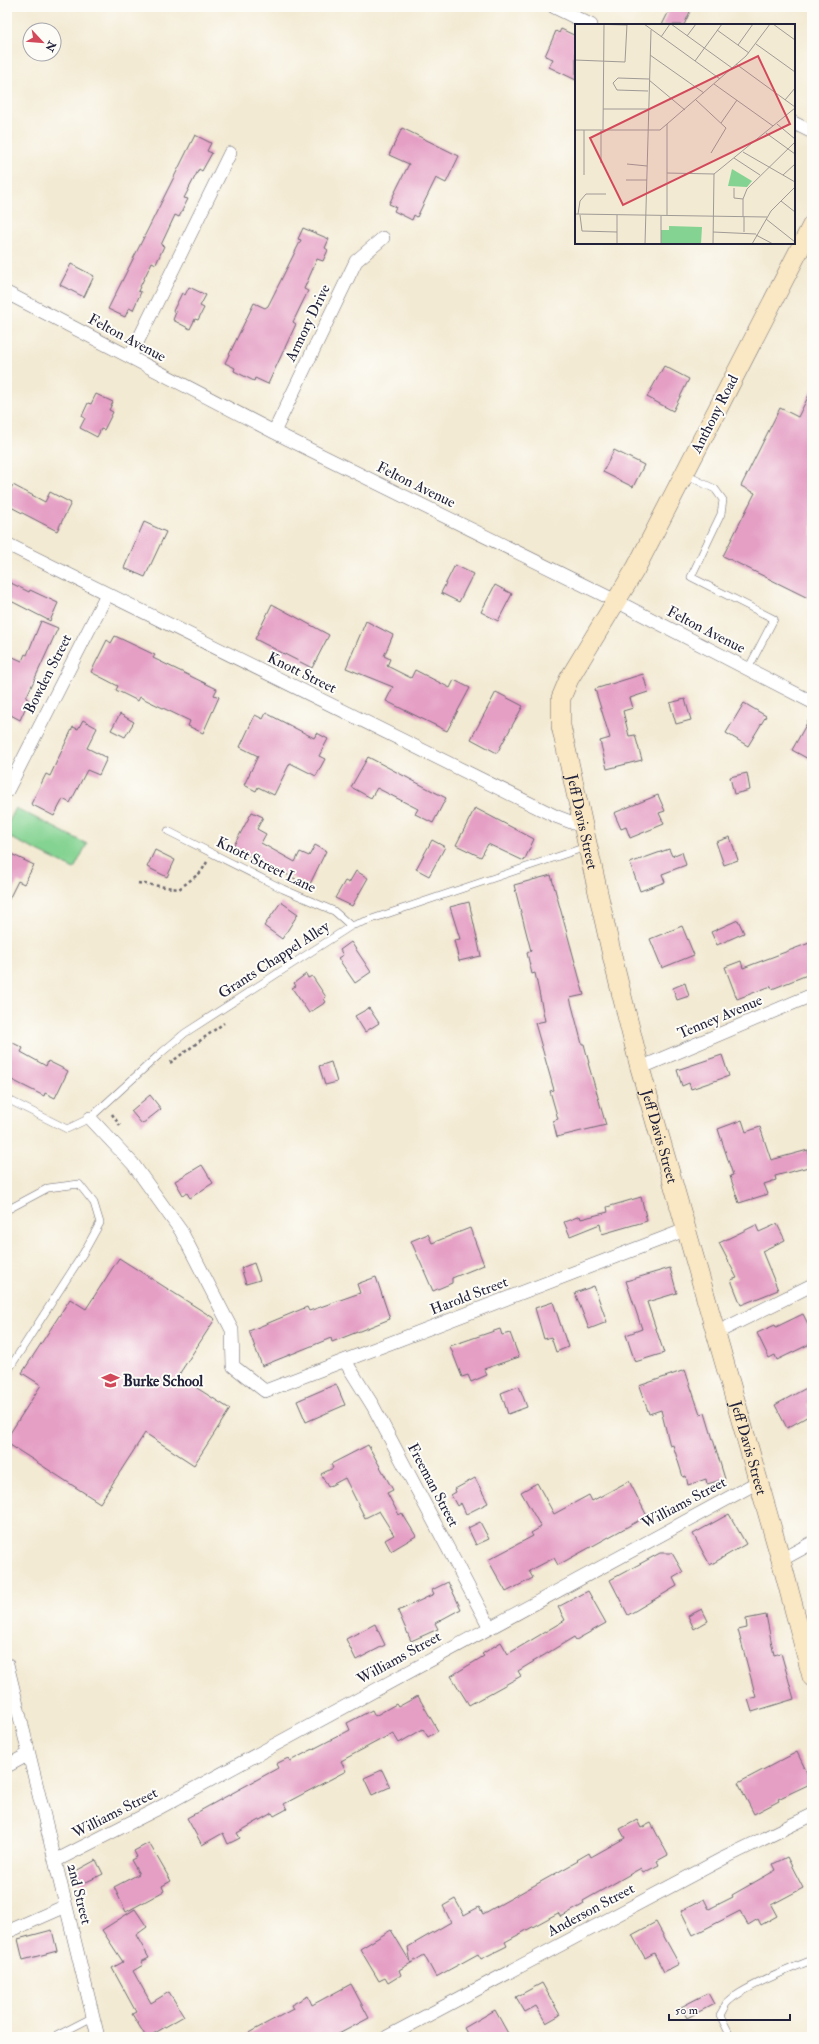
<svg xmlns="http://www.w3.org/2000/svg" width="819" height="2044" viewBox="0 0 819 2044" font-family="'IM FELL Double Pica',serif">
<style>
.green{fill:#84d392;stroke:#537a66}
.building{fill:#e59fc5}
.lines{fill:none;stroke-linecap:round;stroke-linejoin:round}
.lane-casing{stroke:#6b6870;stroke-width:8}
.street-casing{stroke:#6b6870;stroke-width:14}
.secondary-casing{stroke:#6b6870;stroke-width:20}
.path{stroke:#6b6870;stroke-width:2.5;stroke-dasharray:3 3;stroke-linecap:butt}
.lane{stroke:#fff;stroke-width:7}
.street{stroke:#fff;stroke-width:13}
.secondary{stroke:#fae7c3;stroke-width:19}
.labels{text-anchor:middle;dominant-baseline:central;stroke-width:4;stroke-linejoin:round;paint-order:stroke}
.street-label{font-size:15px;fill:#22223b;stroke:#fdfcf7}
.poi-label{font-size:15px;font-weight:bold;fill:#22223b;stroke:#fdfcf7;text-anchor:start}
.inset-road{fill:none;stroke:#9f9a96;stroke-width:1}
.view{fill:#d1495b;fill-opacity:0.15;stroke:#d1495b;stroke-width:2}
.inset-edge{fill:none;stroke:#22223b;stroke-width:2}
</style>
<rect width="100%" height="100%" fill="#fdfcf7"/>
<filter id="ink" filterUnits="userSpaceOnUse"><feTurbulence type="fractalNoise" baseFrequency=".025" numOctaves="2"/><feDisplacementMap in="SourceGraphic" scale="8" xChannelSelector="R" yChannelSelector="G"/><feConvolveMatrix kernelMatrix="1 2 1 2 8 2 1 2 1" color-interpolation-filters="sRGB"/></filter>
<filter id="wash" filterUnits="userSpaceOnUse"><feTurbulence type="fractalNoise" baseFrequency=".012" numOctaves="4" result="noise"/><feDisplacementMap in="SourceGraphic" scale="16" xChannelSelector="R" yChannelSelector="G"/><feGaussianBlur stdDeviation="0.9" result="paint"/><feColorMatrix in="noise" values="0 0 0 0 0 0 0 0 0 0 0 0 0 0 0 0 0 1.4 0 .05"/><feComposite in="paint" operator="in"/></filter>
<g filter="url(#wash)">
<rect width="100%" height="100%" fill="#f3ead3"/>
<path class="green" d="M16,808L87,844L74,869L7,836V825Z"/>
<g id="blocks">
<path class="building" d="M671,7H692L684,25H662Z
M561,29L576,36V80L549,67L553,59L545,56L556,31L559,33Z
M402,128L459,156L446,183L436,178L417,217L414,215L412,220L394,211L396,207L389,204L409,164L389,155Z
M195,135L211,143L207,151L212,153L202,171L199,169L184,198L188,199L179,217L175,215L161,245L164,246L156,264L152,262L138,291L141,292L133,310L129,308L125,317L108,309Z
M303,228L329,239L325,248L328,250L323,261L317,259L304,289L308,291L293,322L296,324L268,384L255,378L254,381L234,371L235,368L225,363L254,303L265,308L268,306L301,240L298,239Z
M71,264L94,276L84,297L60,285Z
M189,287L206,295L200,306L204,308L198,320L195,319L190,329L173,320L176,312L173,311L182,293L185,295Z
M664,366L689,379L673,411L647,397Z
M812,389V600L723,556L755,493L741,486L780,408L798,417Z
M96,394L113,402L109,410L113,412L104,430L101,429L97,437L80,428L85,418L82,416L88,403L91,404Z
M614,450L644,465L633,487L603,472Z
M13,485L45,502L50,492L71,503L57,531L7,505V495Z
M144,522L166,532L145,577L124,568Z
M455,565L473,574L459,602L441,593Z
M7,581L29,592L30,590L58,603L50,621L7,599Z
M495,585L512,594L498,621L481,612Z
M272,604L329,635L312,668L255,639Z
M41,621L58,628L26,698L29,700L20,720L7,713V669L13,657L22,661L25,654L27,655Z
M366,621L393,635L384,656L390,659L387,666L411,678L415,670L450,688L454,680L470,688L447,731L386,701L393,687L346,668Z
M115,636L155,655L153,658L217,689L214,695L219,697L203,733L188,726L190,721L140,697L138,701L116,690L118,686L91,672L107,640L111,643Z
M643,674L648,692L630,698L633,708L623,711L629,736L635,735L642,760L607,769L600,741L610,738L595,689Z
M496,692L523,706L497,753L471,739Z
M685,699L691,720L676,724L670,703Z
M744,703L766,716L748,746L726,733Z
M266,713L314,738L317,733L328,739L319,756L325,759L316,776L290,763L274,795L258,787L256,791L244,785L258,756L240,747L255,715L263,719Z
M120,714L134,722L125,737L111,730Z
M812,714V761L792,750Z
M83,720L97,728L87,748L107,758L99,775L87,770L70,803L63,799L54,816L31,804L46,774L50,776L73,727L78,729Z
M368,757L446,798L433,823L415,814L418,809L377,788L371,798L351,787Z
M747,773L750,790L734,794L730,777Z
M658,795L665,811L659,813L664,824L630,838L626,827L621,829L614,813Z
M475,808L534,839L524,861L488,844L481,857L456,845Z
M252,812L263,817L257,829L266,834L261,843L295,862L300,852L309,856L315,845L326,851L309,886L282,872L281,874L233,847Z
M730,837L738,860L724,865L716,842Z
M432,840L445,847L429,876L416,869Z
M669,849L672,856L682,852L686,865L662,874L665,882L640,891L630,863Z
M155,850L175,860L167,877L147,867Z
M7,852L34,865L24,884L18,881L7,903Z
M356,871L368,878L352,906L335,898L345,881L349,883Z
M551,875L584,995L570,998L582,1044H584L589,1063H588L606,1125L557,1137L553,1121L558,1119L550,1091L554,1090L535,1023L545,1021L535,973L532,974L527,953L531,951L514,885Z
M281,902L298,914L282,939L264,926Z
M469,902L481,956L459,961L454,940L460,939L450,907Z
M738,920L744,933L717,945L711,932Z
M682,926L694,955L662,968L650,939Z
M351,942L371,972L355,983L338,958L343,955L340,950Z
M812,942V973L772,989L771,986L737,999L725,967L741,961L743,968Z
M306,974L308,978L312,976L326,997L324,999L326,1002L309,1013L292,988L296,986L294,983Z
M685,983L689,996L677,1000L673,988Z
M369,1008L379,1023L365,1032L355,1016Z
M7,1040L23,1048L21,1052L46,1066L48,1061L68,1071L55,1098L45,1093L44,1096L8,1078L7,1080Z
M722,1055L729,1076L691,1089L689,1083L682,1086L677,1070Z
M331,1062L337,1082L325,1085L319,1066Z
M150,1095L161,1109L142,1124L131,1111Z
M742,1120L746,1132L760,1127L771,1160L808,1150L812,1166L775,1176L776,1180L764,1184L768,1194L739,1203L730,1176L733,1175L718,1129Z
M202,1165L213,1183L190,1198L187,1193L183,1195L175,1181Z
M641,1197L647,1221L602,1234L600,1224L570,1236L564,1222L580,1216L581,1219L608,1212L607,1207Z
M777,1224L785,1240L762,1251L778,1290L741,1305L731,1280L737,1278L719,1243L756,1225L759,1232Z
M470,1228L484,1265L452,1278V1283L433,1291L411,1241L428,1234L432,1243Z
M119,1258L215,1319L178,1376L230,1409L194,1465L145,1433L100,1503L7,1443V1438L41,1385L22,1373L70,1299L86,1309Z
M254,1263L260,1280L246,1284L241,1268Z
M670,1268L677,1293L647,1302L664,1353L635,1362L626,1335L642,1329L626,1281Z
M376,1277L390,1319L332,1342L331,1338L262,1366L249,1331L307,1307L309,1311L360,1293L357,1284Z
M594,1286L607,1322L589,1329L575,1293Z
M553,1302L568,1347L556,1352L551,1337L544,1339L535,1308Z
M803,1314L812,1332V1343L777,1360L775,1355L769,1358L757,1333L775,1325L776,1327Z
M500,1329L502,1335L510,1333L519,1357L484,1369L487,1375L471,1382L468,1375L462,1377L450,1346Z
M685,1370L700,1414L705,1413L725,1479L707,1484L706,1479L688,1485L686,1476L683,1477L673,1445L670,1446L661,1410L649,1414L639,1386Z
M336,1384L345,1405L306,1422L297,1401Z
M812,1385V1402L807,1405L812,1414L787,1428L775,1405Z
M519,1386L527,1407L508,1414L501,1393Z
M368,1445L393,1490L387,1493L399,1515L402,1513L416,1536L391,1551L385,1540L394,1535L379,1511L365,1518L345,1478L328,1487L321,1474L333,1468L331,1464Z
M475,1478L488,1503L466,1514L461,1503L457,1506L451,1495L456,1492L455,1489Z
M629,1481L647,1516L558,1565L554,1558L529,1571L533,1578L506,1592L488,1560L533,1536L531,1533L541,1527L521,1492L537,1483L554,1514L589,1495L592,1501Z
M729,1514L746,1544L710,1565L693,1534Z
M480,1522L489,1539L476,1545L468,1528Z
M660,1553H672L683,1572L673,1578L677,1586L628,1615L610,1580Z
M448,1582L461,1609L435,1623L438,1629L411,1641L398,1611L434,1594L432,1590Z
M588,1591L606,1623L576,1640L574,1637L518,1671L521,1676L469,1705L451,1676L484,1656L482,1654L501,1642L508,1654L565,1620L558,1607Z
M702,1609L708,1621L694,1629L688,1616Z
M766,1615L774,1655L781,1653L794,1699L752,1712L748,1699L756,1697L738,1630L747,1628L746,1619Z
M375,1624L385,1645L356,1660L346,1639Z
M418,1696L438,1731L428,1737L423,1729L399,1743L393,1733L341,1761L346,1771L284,1804L287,1809L274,1816L272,1813L237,1833L240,1838L228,1844L223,1833L202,1845L187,1818L278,1768L276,1764L288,1758L290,1761L350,1730L347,1723L372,1710L375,1716L396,1704L398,1707Z
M797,1752L812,1783L778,1799L779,1801L754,1814L738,1783Z
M382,1770L390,1787L372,1795L364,1778Z
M637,1820L641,1828L651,1823L668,1855L657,1861L659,1865L643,1873L641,1868L583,1901L584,1904L561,1917L558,1913L505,1942L507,1946L481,1959L478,1954L436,1977L424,1955L411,1963L408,1947L451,1922L443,1906L455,1899L464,1915L479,1907L483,1914L578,1861L577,1860L589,1853L591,1857L625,1838L620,1829Z
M149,1843L171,1881L162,1886L164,1891L126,1912L114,1887L139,1874L131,1860L137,1857L134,1851Z
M787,1857L803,1888L771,1905L777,1916L761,1925L758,1919L748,1925L740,1911L693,1935L681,1911L704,1899L709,1909L733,1897L732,1895L776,1870L773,1864Z
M96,1860L103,1874L80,1885L74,1872Z
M135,1909L147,1927L136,1935L149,1958L141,1962L143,1965L133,1971L151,2003L169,1992L184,2016L148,2037H146L132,2014L136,2012L112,1968L123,1962L102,1930Z
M656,1922L679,1964L664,1972L654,1953L645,1958L632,1935Z
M52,1930L57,1951L23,1960L18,1939Z
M391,1930L411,1963L399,1970L401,1975L388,1983L385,1978L379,1981L360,1949Z
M542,1983L560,2015L546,2023L536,2006L525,2012L516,1997Z
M351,1984L369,2018L333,2037H241L293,2009L291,2005L308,1996L312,2005Z
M708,1993L714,2004L687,2018L681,2007Z
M495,2010L510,2037H469L464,2028Z"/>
</g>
</g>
<g filter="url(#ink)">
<use href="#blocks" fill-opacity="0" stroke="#6b6870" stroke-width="1"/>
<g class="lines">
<defs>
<path id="lane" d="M684,474L715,489L723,500L721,514L691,577L774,619L748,669
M168,831L283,889L334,911L351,926
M7,1099L67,1129L90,1118L161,1053L185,1033L351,926L586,847
M7,1210L48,1188L79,1184L94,1203L100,1223L84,1252L7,1372
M54,2037L93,2017
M731,2037L720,2015C722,2012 724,2008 726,2004C738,1989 792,1968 812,1960"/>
<path id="street" d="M554,7L591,25
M794,123L812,132
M7,293L274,432L616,601L812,702
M130,357L230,153
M274,432L356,261L383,238
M7,544L555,816L584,827
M7,791L107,594
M640,1068L812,995
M90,1118L133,1164L181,1231L232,1330L233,1366L265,1391L685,1230
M716,1333L812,1285
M345,1361L373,1406L489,1626
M781,1560L812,1543
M7,1664L98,2037
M7,1766L29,1754
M55,1861L155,1810L758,1482
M7,1932L66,1906
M387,2037L722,1859L812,1815"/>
<g id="secondary">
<path id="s1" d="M812,225L636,568L569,679L561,698V726L613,960L640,1068L781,1560L812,1677"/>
</g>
</defs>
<use href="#lane" class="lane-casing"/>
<use href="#street" class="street-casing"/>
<use href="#secondary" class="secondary-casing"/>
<path class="path" d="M138,883L179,889L201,872L207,862
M170,1063L224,1023
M112,1114L120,1126"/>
<use href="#lane" class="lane"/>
<use href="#street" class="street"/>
<use href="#secondary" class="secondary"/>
</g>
</g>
<defs>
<symbol id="school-bare" viewBox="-9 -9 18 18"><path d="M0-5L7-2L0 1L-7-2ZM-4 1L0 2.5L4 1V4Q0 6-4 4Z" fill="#d1495b" stroke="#fdfcf7" stroke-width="2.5" paint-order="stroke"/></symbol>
</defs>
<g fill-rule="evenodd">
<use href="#school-bare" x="98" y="1368" width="25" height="25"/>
</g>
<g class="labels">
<g class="street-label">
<text transform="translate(308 323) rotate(-64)">Armory Drive</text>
<text transform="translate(127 338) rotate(28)">Felton Avenue</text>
<text transform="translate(715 414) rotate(-63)">Anthony Road</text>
<text transform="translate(416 485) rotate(26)">Felton Avenue</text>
<text transform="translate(706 630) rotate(27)">Felton Avenue</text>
<text transform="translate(302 673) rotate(26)">Knott Street</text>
<text transform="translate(48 674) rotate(-63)">Bowden Street</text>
<text stroke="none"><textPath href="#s1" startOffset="662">Jeff Davis Street</textPath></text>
<text transform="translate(266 865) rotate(26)">Knott Street Lane</text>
<text transform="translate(274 960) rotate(-33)">Grants Chappel Alley</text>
<text transform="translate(720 1017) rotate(-23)">Tenney Avenue</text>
<text stroke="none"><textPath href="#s1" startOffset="986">Jeff Davis Street</textPath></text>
<text transform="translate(469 1296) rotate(-21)">Harold Street</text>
<text stroke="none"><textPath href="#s1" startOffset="1310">Jeff Davis Street</textPath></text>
<text transform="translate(433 1485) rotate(62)">Freeman Street</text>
<text transform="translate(684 1503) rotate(-28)">Williams Street</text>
<text transform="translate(399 1658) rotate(-29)">Williams Street</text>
<text transform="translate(115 1813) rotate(-27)">Williams Street</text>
<text transform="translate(79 1894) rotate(76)">2nd Street</text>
<text transform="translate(591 1910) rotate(-28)">Anderson Street</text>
</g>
<g class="poi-label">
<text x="123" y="1381">Burke School</text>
</g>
</g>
<g transform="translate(575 24)">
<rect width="220" height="220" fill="#f3ead3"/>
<path d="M157,145L177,157L172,163L153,162Z" fill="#84d392"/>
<path d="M94,202L127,203L126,220H86V206H94Z" fill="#84d392"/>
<path class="inset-road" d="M13,0L52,1M69,0L145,55M96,0L157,44M198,0L220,16M142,6L174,29M112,12L121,0M86,13L95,0M181,20L220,48M163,21L178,0M75,31L129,69M0,36L50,38L52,0M120,37L147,0M161,40L220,83M74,56L110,86M139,60L198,102M73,67L42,66L38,59L43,54L74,55M121,76L151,104L136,129M210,76L220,64M28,85H73M146,99L162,76M202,100L220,115M0,106H85L171,32L195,0M26,106V139M28,106L29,0M191,109L220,130M168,128L220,158M159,134L185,151M52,140L72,142M92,149L139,150M9,151V106M208,151L220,140M51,156H72M159,164V174L168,175M206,177L220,188M0,190L192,193M3,190L5,177L11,170H31M5,191L7,207L42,208M92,191V100M168,193V175L172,165L220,118M191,195L220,218M138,208L181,210M169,208V193M181,211L198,220M42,220V191M70,220L76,6M86,220V192M138,220L139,150L220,84M177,220L196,187L220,163"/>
<path class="view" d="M183,32L215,100L48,181L15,114Z"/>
<rect width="220" height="220" class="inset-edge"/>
</g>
<rect width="819" height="2044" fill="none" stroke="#fdfcf7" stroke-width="24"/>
<g transform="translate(42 42) rotate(116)"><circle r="19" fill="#fdfcf7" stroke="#a5a5ac"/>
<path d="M0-3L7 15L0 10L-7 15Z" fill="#d1495b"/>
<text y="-6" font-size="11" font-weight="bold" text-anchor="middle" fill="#22223b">N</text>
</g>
<path d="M669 2014v6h121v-6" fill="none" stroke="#22223b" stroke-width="2"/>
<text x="675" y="2014" font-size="12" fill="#22223b" stroke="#fdfcf7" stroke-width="3" paint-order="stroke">50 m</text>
</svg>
